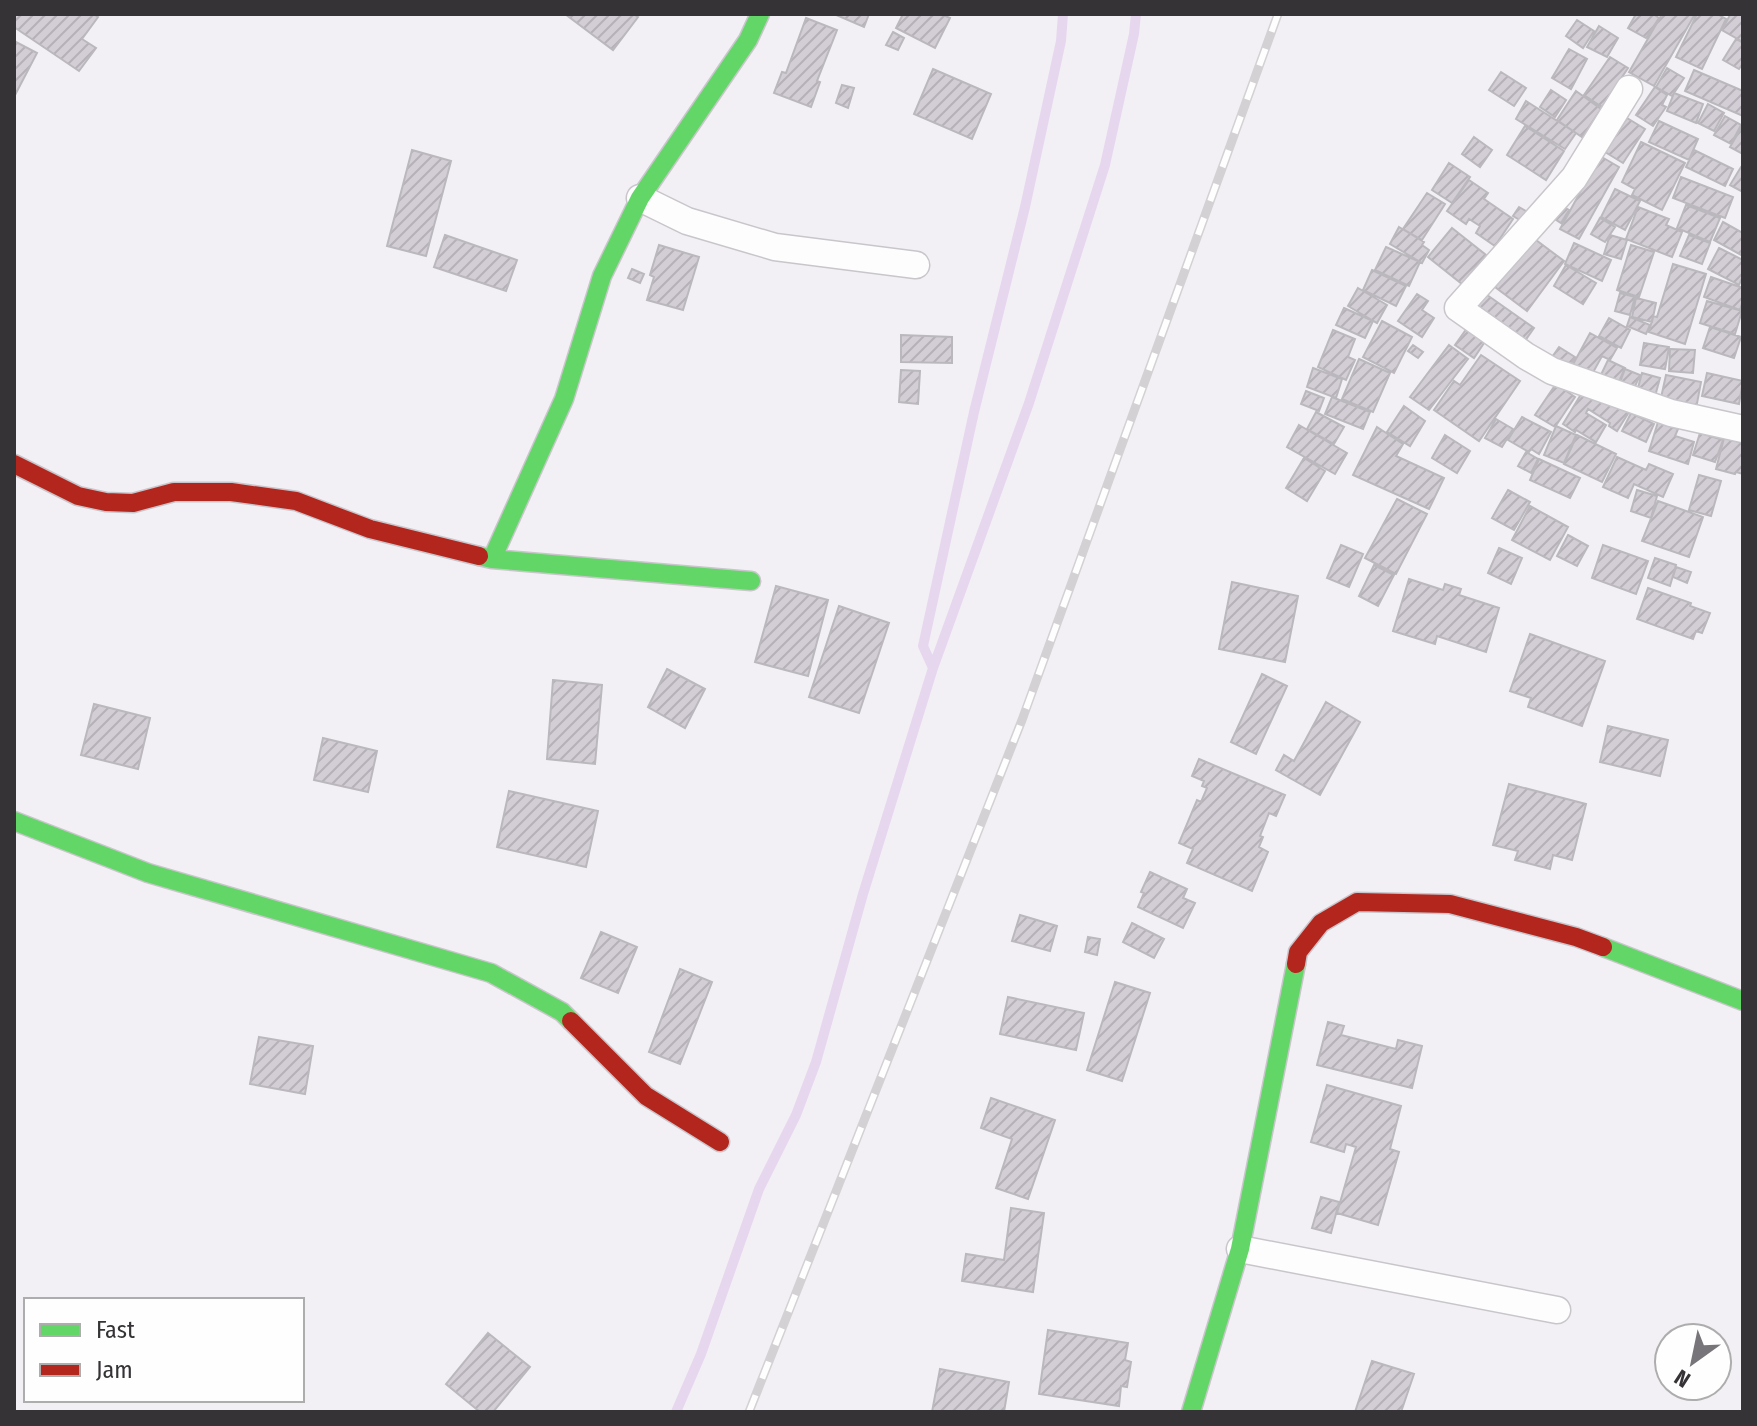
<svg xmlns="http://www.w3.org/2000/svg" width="1757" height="1426" viewBox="0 0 1757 1426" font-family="'Fira Sans Condensed',sans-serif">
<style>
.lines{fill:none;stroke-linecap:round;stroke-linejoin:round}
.stream{stroke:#e6d7ef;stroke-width:10}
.building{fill:url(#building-hatch);stroke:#bbb8bd;stroke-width:2}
.street-casing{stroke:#c9c6cb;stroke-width:29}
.fast-casing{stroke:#c9c6cb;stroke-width:21}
.jam-casing{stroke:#c9c6cb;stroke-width:21}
.street{stroke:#fdfdfe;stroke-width:26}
.fast{stroke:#63d668;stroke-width:18}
.jam{stroke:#b3261e;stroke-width:18}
.rail-casing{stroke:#d3d1d3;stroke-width:9}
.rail{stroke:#fefefe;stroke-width:6;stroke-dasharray:18;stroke-linecap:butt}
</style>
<defs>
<pattern id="building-hatch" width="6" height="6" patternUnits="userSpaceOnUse" patternTransform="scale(2)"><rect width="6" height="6" fill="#d3ced6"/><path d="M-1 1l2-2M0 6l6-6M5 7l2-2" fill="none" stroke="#b6b1b8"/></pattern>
</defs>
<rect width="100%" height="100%" fill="#f3f0f5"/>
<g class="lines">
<path class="stream" d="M933,668L923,646L974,412L1025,207L1061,41L1063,14
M676,1412L701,1354L759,1189L796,1115L816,1062L863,894L933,668L1029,403L1105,165L1134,34L1136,14"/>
</g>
<path class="building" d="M14,14H93L98,17L82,39L96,48L79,71L14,27Z
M565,14H633L638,17L613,50Z
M834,14H869L864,27Z
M903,14H941L950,18L935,48L896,28Z
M1636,14H1653L1659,18L1646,38L1628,28Z
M1662,14H1695L1654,86L1629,72Z
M1697,14H1717L1726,19L1702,69L1676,57Z
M1728,14H1743V42L1722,30L1730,15Z
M806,18L837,30L817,81L820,82L811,107L774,93L782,72L786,73Z
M1577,20L1594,31L1583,48L1566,36Z
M1599,26L1618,38L1607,57L1587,47Z
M893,32L904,38L898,50L886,45Z
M1736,39L1743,43V63L1739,69L1723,60Z
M14,41L37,53L14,97Z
M1569,49L1587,59L1571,89L1552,78Z
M1610,57L1628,68L1602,107L1584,95Z
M1667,68L1684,78L1672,96L1656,87Z
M933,69L991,94L972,139L914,114Z
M1694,70L1743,91V116L1685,91Z
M1501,72L1526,88L1514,106L1489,90Z
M842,85L854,88L848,108L836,103Z
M1655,87L1667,95L1662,105L1666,107L1653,126L1636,115Z
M1551,90L1566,100L1555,117L1540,107Z
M1576,91L1601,109L1582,137L1557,120Z
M1674,93L1703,104L1696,123L1667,111Z
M1526,101L1576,133L1565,149L1516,119Z
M1708,104L1724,113L1714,131L1698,123Z
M1725,116L1741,125L1731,144L1714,135Z
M1627,118L1645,129L1623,163L1605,152Z
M1659,121L1698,139L1689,160L1649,142Z
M1743,125V154L1730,147Z
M1525,126L1564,151L1546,180L1507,155Z
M1474,137L1492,150L1480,167L1462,154Z
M1641,142L1685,163L1662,210L1632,195L1635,189L1622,182Z
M412,150L451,161L426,256L387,246Z
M1694,150L1733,169L1725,186L1686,167Z
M1600,156L1619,167L1579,239L1560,229Z
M1449,163L1470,177L1452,203L1432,190Z
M1741,167L1743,168V192L1730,185Z
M1681,177L1733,197L1725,218L1673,198Z
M1469,180L1488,193L1484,199L1513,219L1495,246L1476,233L1480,226L1469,219L1466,224L1447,211Z
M1615,189L1640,201L1625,230L1601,217Z
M1427,193L1445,204L1422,240L1403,229Z
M1558,203L1569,210L1561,223L1550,216Z
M1686,205L1720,218L1710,242L1677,228Z
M1519,207L1529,213L1523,222L1513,216Z
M1638,207L1669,219L1666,225L1682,232L1672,257L1626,239Z
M1600,218L1615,227L1605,242L1591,234Z
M1723,222L1743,233V256L1714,240Z
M1399,227L1424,242L1422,245L1429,250L1422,263L1390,244Z
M1452,228L1486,255L1462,284L1428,257Z
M445,235L517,260L506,291L434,267Z
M1610,235L1627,240L1621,259L1604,254Z
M1689,235L1710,243L1702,264L1680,256Z
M1532,237L1564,261L1527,311L1495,287Z
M1574,243L1611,260L1602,281L1565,264Z
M659,245L699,257L683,310L647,300L654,277L650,275Z
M1631,245L1654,252L1639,297L1617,290Z
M1386,247L1420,262L1409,286L1375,270Z
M1719,248L1743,260V276L1739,285L1708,269Z
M1673,264L1706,274L1685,344L1649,332L1653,316L1657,317Z
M1566,265L1596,283L1583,304L1554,286Z
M632,269L644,274L640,283L628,278Z
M1372,270L1406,286L1396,306L1363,290Z
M1711,277L1743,288V300L1740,310L1704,297Z
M1358,288L1387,305L1377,323L1348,306Z
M1480,290L1534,328L1520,348L1467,309Z
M1620,293L1635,297L1630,315L1615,311Z
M1417,294L1428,301L1422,310L1434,318L1422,337L1398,321Z
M1636,298L1656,303L1652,322L1632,317Z
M1707,301L1742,311L1735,334L1700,323Z
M1344,308L1373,321L1365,338L1336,325Z
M1630,317L1650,325L1646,334L1627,326Z
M1609,318L1630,330L1621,348L1599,336Z
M1382,321L1412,337L1394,373L1363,357Z
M1470,324L1488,337L1474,358L1455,345Z
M1710,327L1741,337L1734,358L1703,348Z
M1333,330L1355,339L1348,357L1355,360L1346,380L1318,367Z
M1590,333L1617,348L1610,360L1602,356L1590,378L1571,368Z
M901,335L952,337V363L901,362Z
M1644,343L1669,347L1665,369L1640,365Z
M1413,345L1423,352L1418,358L1408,351Z
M1449,345L1468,359L1429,410L1410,397Z
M1559,347L1575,357L1565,373L1548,363Z
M1670,349L1695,350L1693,373L1669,371Z
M1481,355L1520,381L1479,441L1434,410L1454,381L1460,385Z
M1359,359L1390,373L1373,412L1342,399Z
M1608,360L1625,368L1617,386L1599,379Z
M1313,368L1342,379L1336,398L1307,387Z
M1625,369L1640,375L1633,391L1619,385Z
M901,370L920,371L918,404L899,402Z
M1642,373L1660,378L1654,400L1636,395Z
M1707,373L1743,381L1739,404L1702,396Z
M1666,375L1701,382L1695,414L1659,407Z
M1556,384L1575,397L1555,427L1535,415Z
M1586,386L1629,412L1617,431L1609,426L1610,423L1588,409L1586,413L1606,425L1596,442L1576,430L1575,432L1563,424Z
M1306,391L1324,398L1319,411L1301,404Z
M1332,397L1370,412L1363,429L1325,414Z
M1404,406L1425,421L1410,446L1387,432Z
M1316,412L1344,427L1334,444L1307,429Z
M1631,413L1654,424L1646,442L1622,431Z
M1522,417L1551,432L1539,454L1531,449L1529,452L1508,440Z
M1496,419L1513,429L1502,447L1485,438Z
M1658,422L1678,429L1675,436L1694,442L1688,464L1649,451Z
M1299,425L1347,453L1335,474L1287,447Z
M1556,426L1576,435L1564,463L1544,455Z
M1377,427L1403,444L1396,456L1444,478L1429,509L1353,475Z
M1700,433L1723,440L1715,462L1693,455Z
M1445,435L1470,451L1457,473L1432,458Z
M1577,435L1616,454L1602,482L1564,464Z
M1724,438L1743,443V474L1736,472L1735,474L1716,469Z
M1526,452L1538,459L1531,473L1518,466Z
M1617,457L1646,470L1649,464L1673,474L1663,497L1634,484L1628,498L1603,487Z
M1304,458L1325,471L1307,501L1286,488Z
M1539,459L1580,478L1570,498L1530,480Z
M1699,475L1721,481L1711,516L1689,510Z
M1508,490L1530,502L1514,530L1492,518Z
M1637,490L1657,496L1651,518L1631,511Z
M1397,499L1427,514L1396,574L1365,558Z
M1658,501L1703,517L1689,557L1642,541Z
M1530,506L1568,527L1550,560L1512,540Z
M1568,535L1588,546L1577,566L1557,556Z
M1341,545L1363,554L1349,587L1327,578Z
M1603,545L1648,561L1636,594L1592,578Z
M1499,548L1522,558L1511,584L1488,573Z
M1655,558L1676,565L1670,586L1648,578Z
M1374,565L1394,575L1378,606L1359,596Z
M1676,567L1691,572L1687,583L1673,577Z
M1409,579L1443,590L1445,584L1461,589L1459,595L1499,608L1486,652L1437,636L1435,644L1393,631Z
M1232,582L1298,596L1285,662L1219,649Z
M776,586L828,600L808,676L755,662Z
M1648,588L1691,603L1690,606L1710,613L1702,633L1696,631L1693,639L1637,619Z
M839,606L889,623L859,713L809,697Z
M1530,634L1605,661L1582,726L1528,707L1531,698L1510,691Z
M667,669L705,689L685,728L648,707Z
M1262,674L1287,686L1256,754L1231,742Z
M553,680L602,685L595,764L547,759Z
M1326,702L1360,722L1320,795L1276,770L1284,755L1294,761Z
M94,704L150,718L138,769L81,755Z
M1608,726L1668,740L1660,776L1600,762Z
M323,738L377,751L368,792L314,780Z
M1199,759L1285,795L1276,816L1269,813L1260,836L1263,837L1259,847L1268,852L1252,891L1187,863L1193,849L1179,843L1197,800L1201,802L1207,788L1202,786L1204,781L1192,776Z
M1509,784L1586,804L1572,860L1553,855L1550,869L1515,860L1518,851L1493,845Z
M509,791L598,811L586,867L497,847Z
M1150,872L1187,889L1183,898L1195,903L1183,928L1138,907L1144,893L1141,892Z
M1020,915L1057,926L1050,951L1012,941Z
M1132,923L1164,939L1154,958L1123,942Z
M601,932L637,947L618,993L581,978Z
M1088,937L1100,939L1097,955L1085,952Z
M680,969L712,982L680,1064L649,1052Z
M1115,982L1150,993L1122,1081L1087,1070Z
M1008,997L1084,1013L1076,1050L1000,1034Z
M1328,1022L1344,1026L1341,1035L1396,1049L1398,1040L1422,1046L1412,1088L1317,1065Z
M259,1037L313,1046L305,1094L250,1084Z
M1327,1085L1401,1106L1390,1149L1399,1152L1378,1225L1337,1213L1356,1147L1346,1144L1344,1152L1311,1142Z
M991,1098L1055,1120L1028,1199L996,1188L1012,1139L981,1128Z
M1321,1197L1339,1202L1331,1233L1312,1228Z
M1011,1208L1044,1213L1033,1292L962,1281L966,1254L1004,1260Z
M1048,1330L1128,1343L1125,1360L1131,1362L1127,1387L1121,1386L1119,1406L1039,1394Z
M488,1333L530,1367L493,1412H480L446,1384Z
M1372,1361L1414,1374L1401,1412H1355Z
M940,1369L1009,1382L1004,1412H932Z"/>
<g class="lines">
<defs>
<path id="street" d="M1629,89L1574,178L1458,308L1526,356L1552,371L1671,413L1743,429
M640,198L687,221L775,247L916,265
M1240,1249L1557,1310"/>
<path id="fast" d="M479,556L492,559L751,581
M492,559L564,399L602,276L640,198L748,40L760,14
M14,821L148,873L491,973L562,1012L571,1021
M1603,947L1743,1001
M1191,1412L1240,1249L1296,964"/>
<path id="jam" d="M14,464L78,496L106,502L133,503L174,492H231L296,501L370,529L479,556
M1296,964L1298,952L1321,923L1357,902L1450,904L1576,937L1603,947
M571,1021L646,1096L720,1142"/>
</defs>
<use href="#street" class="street-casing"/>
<use href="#fast" class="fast-casing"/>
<use href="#jam" class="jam-casing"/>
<use href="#street" class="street"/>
<use href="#fast" class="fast"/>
<use href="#jam" class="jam"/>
<defs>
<path id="rail" d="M749,1412L1022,720L1278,14"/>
</defs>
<use href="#rail" class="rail-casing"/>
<use href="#rail" class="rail"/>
</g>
<rect width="1757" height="1426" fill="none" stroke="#363337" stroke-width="32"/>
<rect x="24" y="1298" width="280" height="104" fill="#fefefe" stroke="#aeadae" stroke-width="2"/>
<rect x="40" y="1324" width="40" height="12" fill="#63d668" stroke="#aeadae" stroke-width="2"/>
<text x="96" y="1338" font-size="24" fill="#363337">Fast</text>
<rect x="40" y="1364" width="40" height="12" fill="#b3261e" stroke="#aeadae" stroke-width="2"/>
<text x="96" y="1378" font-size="24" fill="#363337">Jam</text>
<g transform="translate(1693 1362) rotate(213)"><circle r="38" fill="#fefefe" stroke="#aeadae" stroke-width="2"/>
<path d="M0-6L14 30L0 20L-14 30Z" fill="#78757a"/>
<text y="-12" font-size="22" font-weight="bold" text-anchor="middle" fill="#363337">N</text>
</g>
</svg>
